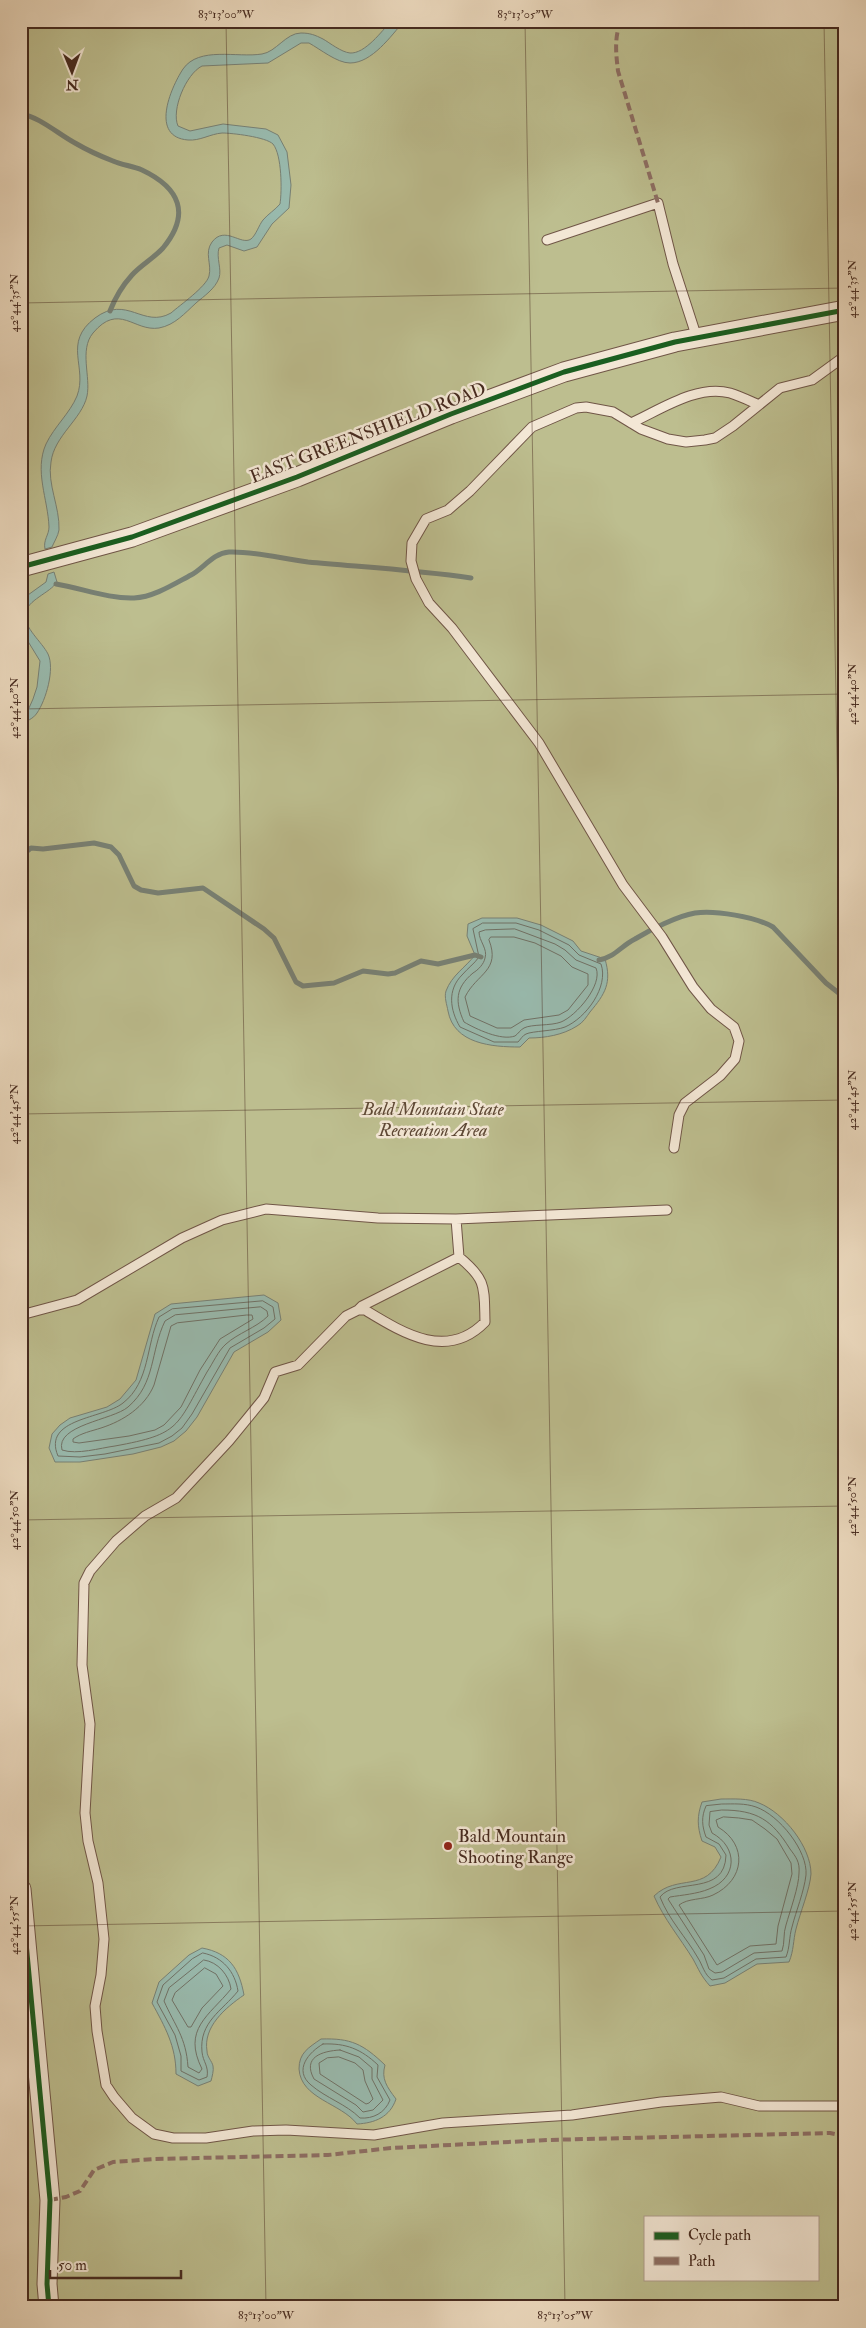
<svg xmlns="http://www.w3.org/2000/svg" width="866" height="2328" viewBox="0 0 866 2328" font-family="'IM FELL Double Pica',serif">
<style>
.green{fill:#bdbe8f;stroke:#827457;fill-rule:evenodd}
.water{fill:#99bbaf;stroke:#788175}
.lines{fill:none;stroke-linecap:round;stroke-linejoin:round}
.shore{stroke:#707267;stroke-width:1}
.stream{stroke:#788175;stroke-width:5}
.service-casing{stroke:#705647;stroke-width:11}
.minor-casing{stroke:#705647;stroke-width:21}
.service{stroke:#f3e7d5;stroke-width:9}
.minor{stroke:#f3e7d5;stroke-width:19}
.quiet{stroke:#8d6e63;stroke-width:4;stroke-dasharray:8 4;stroke-linecap:butt}
.cycleway-casing{stroke:#f3e7d5;stroke-width:8}
.cycleway{stroke:#1b5e20;stroke-width:5}
.ticks{fill:none;stroke:#462a1f;stroke-width:1;stroke-opacity:0.45}
.poi-dot{fill:#8f2418;stroke:#f3e7d5;stroke-width:2}
.labels{text-anchor:middle;dominant-baseline:central;stroke-width:5;stroke-linejoin:round;paint-order:stroke}
.street-label{font-size:18px;fill:#462a1f;stroke:#f3e7d5}
.park-label{font-size:18px;font-style:italic;fill:#5e4835;stroke:#f3e7d5}
.poi-label{font-size:18px;fill:#462a1f;stroke:#f3e7d5;text-anchor:start}
.neatline{fill:none;stroke:#462a1f;stroke-width:2}
.ticks-label{font-size:12px;text-anchor:middle;fill:#462a1f}
</style>
<rect width="100%" height="100%" fill="#ecdabf"/>
<filter id="stains"><feTurbulence type="fractalNoise" baseFrequency=".004" numOctaves="4"/><feColorMatrix values="0 0 0 0 .2 0 0 0 0 .09 0 0 0 0 .02 0 0 0 .5 -.17"/></filter>
<radialGradient id="worn" r=".72"><stop offset=".6" stop-color="#630" stop-opacity="0"/><stop offset="1" stop-color="#630" stop-opacity=".3"/></radialGradient>
<path class="green" d="M21,21H845V2307H21ZM645,2217H817V2279H645Z"/>
<path class="water" d="M391,21H404C391,36 372,63 350,63C337,63 320,49 309,43H301L268,63L202,66C186,74 171,110 178,126L190,131L223,124L266,129L278,135L287,152L291,185L289,208L272,224L257,247L244,251L227,245L219,248C216,258 222,269 219,278C215,289 204,296 196,303C185,313 175,325 159,328C134,332 119,302 93,333C79,350 91,377 87,396C82,419 54,436 51,462C47,484 60,507 59,530C58,536 54,542 52,547L45,549C43,540 49,535 49,527C48,499 34,471 46,444C54,427 70,413 77,396C88,367 62,343 95,318C127,294 143,329 171,313C180,305 206,287 209,276C212,264 204,253 212,242C225,225 241,246 251,239C256,235 259,225 263,220C268,214 275,210 280,204C282,191 282,155 273,144C266,137 232,133 222,133C210,134 200,141 188,140C150,137 170,89 183,69C199,46 237,58 262,54C276,52 286,33 301,33C310,33 315,35 323,39C330,43 341,52 350,53C365,54 382,31 391,21Z
M54,572L57,582C50,593 27,600 25,614C24,628 42,642 48,654C55,669 46,700 37,713C33,719 27,721 21,723V713L29,708L33,699L37,687L40,661L21,630V600L46,582L48,574Z
M482,918H517L541,925L573,941L581,951L605,959C612,983 605,994 590,1012C587,1016 583,1023 577,1026C563,1035 545,1038 529,1038L520,1047C492,1047 454,1044 448,1011C447,1005 444,997 446,991C452,975 465,968 475,955L467,936L468,924Z
M264,1295L278,1303L281,1320L268,1332L234,1352L197,1417L186,1431L174,1441L161,1447L133,1454L80,1462H55L49,1448L52,1434L60,1425L70,1418L107,1407L120,1399L136,1380L155,1314L171,1304Z
M721,1799C734,1799 748,1798 759,1803C784,1813 811,1847 811,1874C810,1889 800,1913 796,1929C793,1941 794,1950 789,1962L757,1964L725,1983L710,1986C701,1976 699,1970 693,1959C680,1938 664,1919 654,1896C678,1873 706,1894 721,1857L715,1847L702,1841C697,1826 697,1816 702,1802Z
M202,1948C229,1953 239,1968 244,1995C225,2008 203,2027 207,2051C207,2057 212,2061 213,2066C214,2070 212,2077 211,2081L198,2086L176,2074C176,2046 165,2027 152,2003L159,1982L189,1955Z
M321,2039C351,2038 363,2044 385,2065C381,2079 387,2087 396,2099C390,2117 375,2123 357,2124C341,2103 301,2099 299,2069C299,2053 308,2048 321,2039Z"/>
<g class="lines">
<path class="shore" d="M483,923H516L539,930L569,945L579,955L601,964C609,987 586,1018 565,1027C555,1031 532,1031 526,1034C523,1035 520,1040 518,1042H494L460,1027C450,1010 447,990 462,975C468,968 474,964 479,957L473,929Z
M515,929L555,944L565,950L576,960L596,968C603,985 576,1016 561,1022C551,1026 531,1024 524,1028C520,1030 518,1034 515,1036C501,1041 476,1029 464,1022C455,1002 455,988 473,973C478,970 484,964 485,958C488,949 479,941 479,932L485,930Z
M491,937H514L535,943L561,956L572,967L588,974V985L568,1010L559,1015L524,1020L511,1028H497L470,1016L465,997C477,973 501,971 489,940Z
M263,1301L273,1307L275,1319L264,1328L230,1348L192,1414L182,1428L172,1436L159,1443L105,1454L80,1457L58,1456C42,1418 103,1419 123,1403C150,1382 146,1345 159,1317L172,1309Z
M261,1307L267,1311L268,1316C256,1328 238,1333 226,1344C218,1351 213,1363 207,1372C176,1427 181,1434 115,1446C100,1448 77,1455 62,1450C55,1425 113,1420 128,1407C156,1383 150,1352 165,1321L175,1315Z
M247,1315H252L253,1319L220,1339L200,1370L181,1407L164,1425L155,1430L129,1436L79,1443L73,1442V1439C81,1433 92,1431 101,1428C123,1421 145,1407 154,1385L171,1326L177,1323Z
M722,1804C733,1804 745,1803 756,1807C779,1815 808,1851 806,1875C804,1892 796,1911 792,1927C789,1937 790,1947 786,1957L756,1959L724,1978L712,1980C704,1974 703,1966 698,1958C686,1937 669,1920 660,1897C675,1877 725,1897 726,1855L719,1844L706,1837C702,1826 701,1817 706,1806Z
M722,1810C757,1810 772,1820 790,1849C796,1857 800,1862 799,1873C799,1886 790,1911 786,1925C783,1933 785,1943 782,1951L754,1953L722,1972L715,1973L709,1969L704,1955L668,1899L670,1897C682,1895 697,1894 709,1889C738,1878 738,1847 712,1833L709,1825L710,1812Z
M739,1818L752,1820L765,1829L777,1839L791,1863L792,1874L778,1926L776,1944L750,1946L717,1965L679,1905C688,1898 703,1900 713,1895C745,1880 748,1845 718,1827L716,1820L723,1817Z
M203,1953C223,1957 235,1972 238,1991C222,2011 199,2022 202,2052C203,2062 209,2066 207,2077L199,2080L181,2071V2056L175,2035L157,2002L163,1985L192,1959Z
M204,1960C218,1962 229,1975 231,1989C209,2016 182,2029 202,2069L199,2073L188,2067C186,2037 175,2026 164,2001L169,1988Z
M205,1968L216,1974L223,1986L202,2008L191,2027H188L172,2000L175,1993Z
M323,2044C346,2043 361,2049 378,2065L377,2077L390,2100C385,2113 373,2119 360,2118C346,2104 326,2098 311,2085C293,2070 309,2052 323,2044Z
M340,2050L359,2057L372,2068V2079L383,2100L373,2110L363,2112L356,2105L314,2079C302,2057 322,2051 340,2050Z
M339,2057L355,2063L363,2070L365,2081L373,2099L369,2103L366,2104L320,2074L319,2063L327,2058Z"/>
<path class="stream" d="M21,114C40,117 58,134 75,143C87,150 100,156 113,161C122,165 133,166 142,170C180,188 191,214 163,248C154,258 141,265 132,275C122,286 115,298 110,311
M56,584C81,588 109,599 134,598C154,597 174,584 191,575C203,569 213,553 229,552C255,551 282,559 308,562C362,567 417,570 471,578
M21,856L31,848L43,849L94,843L111,847L119,855L134,886L141,890L158,893L203,888L264,929L274,938L296,982L303,986L334,983L363,971L388,974L395,973L421,961L438,964L475,955L481,957
M599,960C615,957 621,946 635,939C650,930 677,916 695,913C715,910 756,917 773,927L826,983L845,998"/>
<defs>
<path id="service" d="M547,240L658,203L673,264L697,338
M631,423C660,410 697,384 730,393C740,396 750,401 759,405
M674,1148L679,1115L685,1103L720,1076L735,1059L739,1041L734,1027L711,1009L693,987L662,937L623,885L539,743L452,628L429,603L416,579L411,561L412,543L426,519L448,510L470,491L532,427L576,408L586,407L613,412L641,429L668,439L686,442L705,440L715,438L733,426L780,388L812,380L845,356
M456,1219L459,1257L362,1306L358,1310H365C403,1333 447,1361 485,1322C484,1287 487,1280 459,1257
M358,1310L346,1316L298,1365L275,1372L264,1398L229,1441L176,1498L145,1516L116,1541L90,1571L84,1583L82,1665L90,1724L85,1813L88,1841L98,1883L104,1939L101,1975L95,2006L97,2031L106,2085L114,2097L132,2118L154,2134L173,2138H206L253,2131L286,2130L374,2135L443,2123L572,2115L661,2102L721,2097L759,2106H845
M21,1315L77,1300L182,1238L222,1220L266,1209L378,1218L456,1219L667,1210"/>
<path id="minor" d="M21,567L132,537L297,477L451,414L564,372L675,342L845,310
M21,1889L50,2200L47,2284L49,2307"/>
</defs>
<use href="#service" class="service-casing"/>
<use href="#minor" class="minor-casing"/>
<use href="#service" class="service"/>
<use href="#minor" class="minor"/>
<path class="quiet" d="M621,21C614,37 616,54 618,71L658,203
M50,2200L66,2197L80,2191L94,2170L113,2162L154,2159L328,2155L391,2148L547,2140L830,2133L845,2136"/>
<defs>
<path id="cycleway" d="M21,567L132,537L297,477L451,414L564,372L675,342L845,310
M21,1889L50,2200L47,2284L49,2307"/>
</defs>
<use href="#cycleway" class="cycleway-casing"/>
<use href="#cycleway" class="cycleway"/>
</g>
<path class="ticks" d="M226,21L266,2307M525,21L565,2307M824,21L845,1208M21,303L845,288M21,709L845,694M21,1114L845,1100M21,1520L845,1506M21,1926L845,1911"/>
<circle class="poi-dot" cx="448" cy="1846" r="5"/>
<g class="labels">
<g class="street-label">
<text transform="translate(368 433) rotate(-21)">EAST GREENSHIELD ROAD</text>
</g>
<g class="park-label">
<text x="433" y="1109">Bald Mountain State<tspan x="433" dy="21">Recreation Area</tspan></text>
</g>
<g class="poi-label">
<text x="458" y="1836">Bald Mountain<tspan x="458" dy="21">Shooting Range</tspan></text>
</g>
</g>
<rect width="866" height="2328" fill="none" stroke="#ecdabf" stroke-width="55"/>
<rect x="644" y="2216" width="175" height="65" fill="#f3e7d5" stroke="#ae9b8c"/>
<rect x="654" y="2232" width="25" height="8" fill="#1b5e20" stroke="#ae9b8c"/>
<text x="688" y="2240" font-size="15" fill="#462a1f">Cycle path</text>
<rect x="654" y="2257" width="25" height="8" fill="#8d6e63" stroke="#ae9b8c"/>
<text x="688" y="2266" font-size="15" fill="#462a1f">Path</text>
<g transform="translate(72 72) rotate(179)" stroke="#f3e7d5" stroke-width="4" paint-order="stroke">
<path d="M0-4L9 19L0 12L-9 19Z" fill="#462a1f"/>
<text y="-8" font-size="14" font-weight="bold" text-anchor="middle" fill="#462a1f">N</text>
</g>
<path d="M50 2270v8h131v-8" fill="none" stroke="#462a1f" stroke-width="2.5"/>
<text x="58" y="2270" font-size="15" fill="#462a1f" stroke="#f3e7d5" stroke-width="4" paint-order="stroke">50 m</text>
<rect x="28" y="28" width="810" height="2272" class="neatline"/>
<g class="ticks-label">
<text x="226" y="18">83°13'00"W</text>
<text x="525" y="18">83°13'05"W</text>
<text transform="translate(852 289) rotate(-90)" y="4">42°44'35"N</text>
<text transform="translate(14 303) rotate(-90)" y="4">42°44'35"N</text>
<text transform="translate(852 694) rotate(-90)" y="4">42°44'40"N</text>
<text transform="translate(14 708) rotate(-90)" y="4">42°44'40"N</text>
<text transform="translate(852 1100) rotate(-90)" y="4">42°44'45"N</text>
<text transform="translate(14 1114) rotate(-90)" y="4">42°44'45"N</text>
<text transform="translate(852 1506) rotate(-90)" y="4">42°44'50"N</text>
<text transform="translate(14 1520) rotate(-90)" y="4">42°44'50"N</text>
<text transform="translate(852 1911) rotate(-90)" y="4">42°44'55"N</text>
<text transform="translate(14 1925) rotate(-90)" y="4">42°44'55"N</text>
<text x="266" y="2319">83°13'00"W</text>
<text x="565" y="2319">83°13'05"W</text>
</g>
<rect width="100%" height="100%" filter="url(#stains)"/>
<rect width="100%" height="100%" fill="url(#worn)"/>
</svg>
